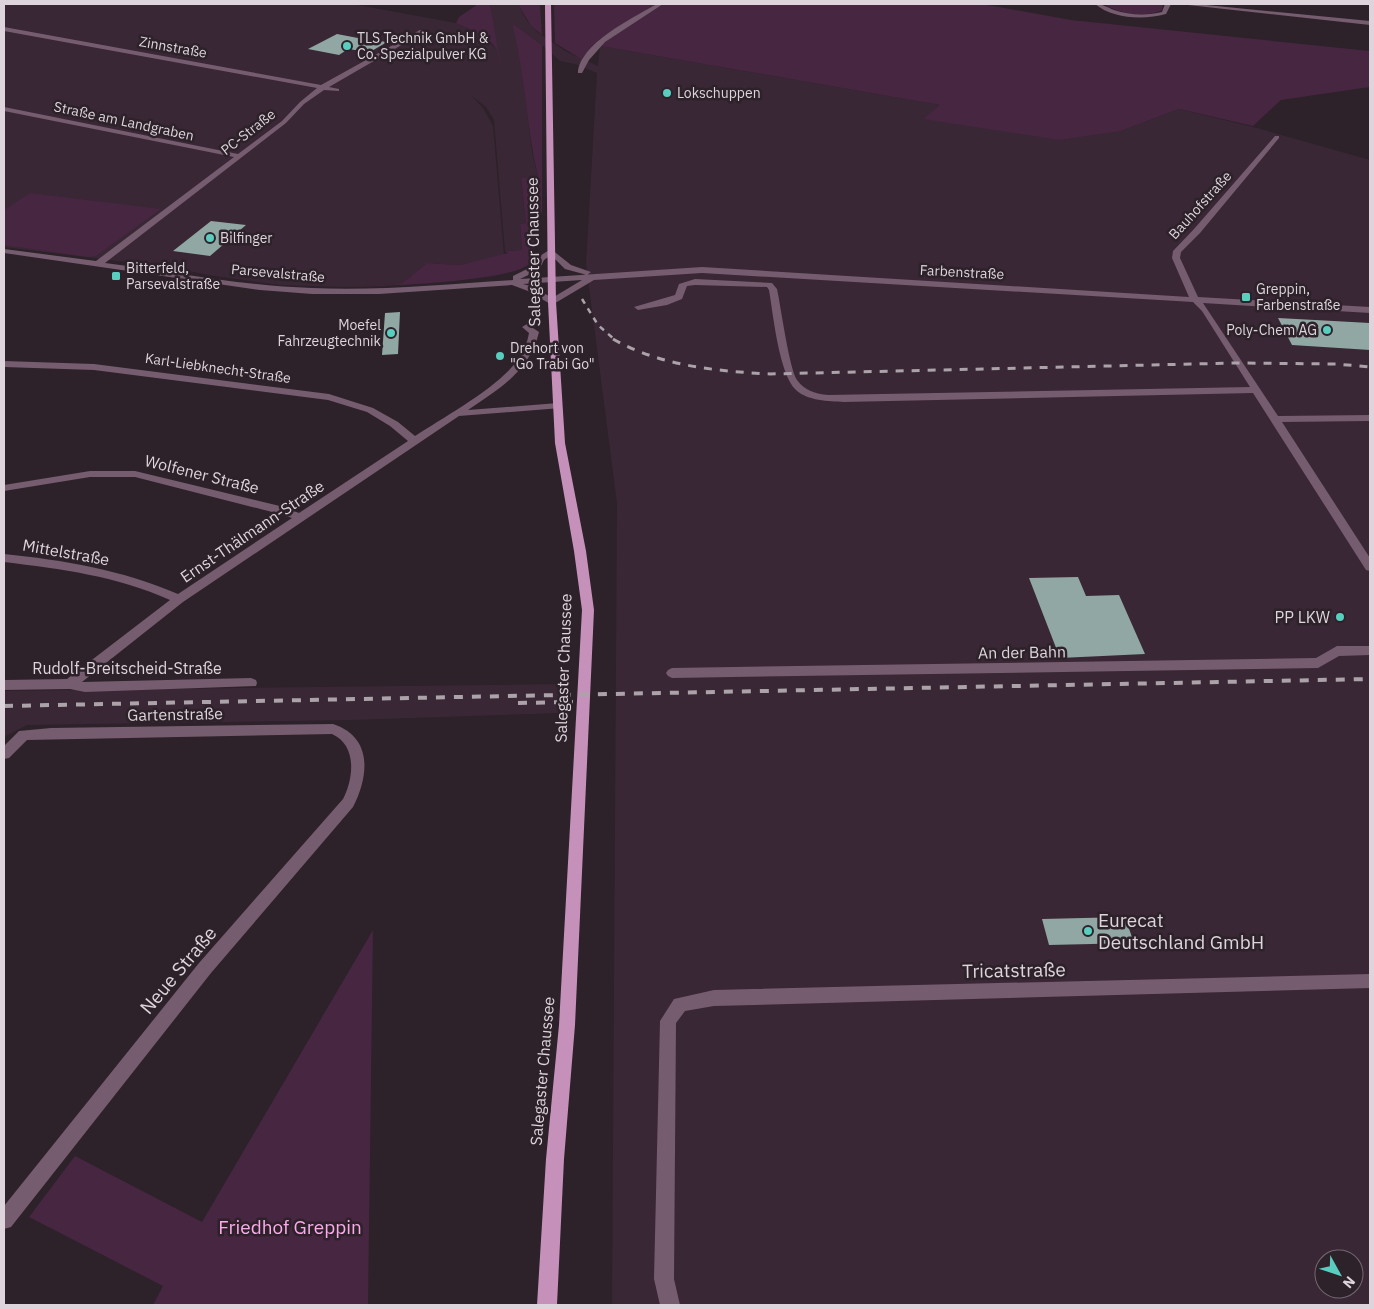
<svg xmlns="http://www.w3.org/2000/svg" width="1374" height="1309" viewBox="0 0 1374 1309" font-family="'IBM Plex Sans',sans-serif">
<style>
.built{fill:#392735;fill-rule:evenodd}
.green{fill:#462640}
.building{fill:#91a7a3}
.lines{fill:none;stroke-linecap:round;stroke-linejoin:round}
.minor{fill:#755c6f;fill-rule:evenodd}
.major{fill:#c591ba;fill-rule:evenodd}
.rail-far2{stroke:#aca3aa;stroke-width:2.5;stroke-dasharray:5.5 5.5;stroke-linecap:butt}
.rail-far1{stroke:#aca3aa;stroke-width:3;stroke-dasharray:8 8;stroke-linecap:butt}
.rail{stroke:#aca3aa;stroke-width:4;stroke-dasharray:9 9;stroke-linecap:butt}
.poi-dot{fill:#59cebe;stroke:#2d212a;stroke-width:2}
.labels{text-anchor:middle;dominant-baseline:central;stroke-width:5;stroke-linejoin:round;paint-order:stroke}
.far-poi-label{font-size:14px;fill:#ddd5db;stroke:#2d212a;text-anchor:start}
.far-street-label{font-size:14px;fill:#ddd5db;stroke:#2d212a}
.street-label{font-size:16px;fill:#ddd5db;stroke:#2d212a}
.poi-label{font-size:16px;fill:#ddd5db;stroke:#2d212a;text-anchor:end}
.near-poi-label{font-size:19px;fill:#ddd5db;stroke:#2d212a;text-anchor:start}
.near-street-label{font-size:19px;fill:#ddd5db;stroke:#2d212a}
.near-park-label{font-size:19px;fill:#fdaaeb;stroke:#2d212a}
</style>
<rect width="100%" height="100%" fill="#2d212a"/>
<path class="built" d="M4,4H352L456,23L475,31L490,43L497,50L499,61L490,4H518L527,21L537,32L567,52L598,66L600,46L941,105L924,119L1121,131L1179,109L1253,127L1370,160V1305H612L617,503L586,264L597,73L575,64L560,61L542,45L512,23L519,47L532,152L538,177L521,179L526,223L520,224L522,250L505,251L494,120L486,107L471,95L483,108L493,126L504,255L460,265L427,263L401,284L344,287L280,285L208,275L175,268L4,247ZM1324,1259H1354V1289H1324Z
M561,684L559,713L351,720L27,725L4,737V691Z"/>
<path class="green" d="M478,4H490L500,61C498,59 498,53 497,50C489,36 469,29 456,23L459,17Z
M518,4H540L542,35L531,26Z
M554,4H982L1071,20L1370,51V87L1281,100L1253,126L1179,109L1121,131L1059,140L923,119L940,105L600,46H594L581,59L555,43Z
M1104,4H1163L1162,10C1146,18 1118,14 1104,4Z
M512,23L542,45V211C540,220 535,227 534,237C533,245 536,256 530,263C516,282 373,287 344,287L401,284L427,263L460,265L508,253L505,251L522,250L520,224L526,223L521,178L538,177C526,126 525,73 512,23Z
M30,193L161,209L96,256L88,257L4,245V210Z
M373,930L368,1305H153L163,1286L29,1217L75,1156L202,1222Z"/>
<path class="building" d="M337,34L363,39L387,42L370,52L348,49L339,55L308,49Z
M211,221L246,225L210,256L173,251Z
M400,312L398,354L382,355L385,313Z
M1278,318L1370,323V350L1292,345Z
M1078,577L1086,596L1119,595L1145,654L1060,658L1029,578Z
M1125,917L1134,943L1049,945L1042,919Z"/>
<g class="lines">
<path class="minor" d="M657,4H663L605,42L589,60L582,73H578C579,44 634,17 657,4Z
M1095,4C1102,4 1107,7 1114,10C1129,15 1147,16 1162,12L1165,4H1171L1166,14C1144,20 1113,19 1095,4Z
M1179,4H1196L1370,21V25Z
M4,27L321,85L420,30H424V32L329,87L339,89V91L324,90L304,104L286,123L105,263C174,272 243,286 312,288C379,291 446,284 513,280V276L533,266L538,257L551,249L571,265L591,272L587,275L565,269L551,255L544,260L539,270L520,279L702,267L1189,297L1172,258L1173,251L1194,229L1275,136H1279V138L1200,233L1181,252L1180,258L1198,297L1370,307V313L1203,303L1278,416L1370,415V421L1282,422L1370,558V571L1366,570L1253,393L844,402C828,401 808,401 796,390C779,375 773,313 769,290L767,287L695,285L687,286L682,299L667,305L638,310L634,307L675,295L679,284L695,279L772,283L777,289C781,307 789,368 797,380C804,390 816,394 828,395L1250,387L1202,311L1193,302L702,273L594,280L552,305L528,291L512,285L379,294H312L260,290L4,253V249L96,261L234,157L4,111V107L238,154L282,121L300,102L317,88L4,31ZM582,280L552,298L534,287L523,284Z
M527,324L539,332C530,371 499,389 468,410L558,403L561,404V408L459,416L183,602L82,682L251,678L256,680L257,683L256,686L85,692L70,689L4,690V680L67,679L170,600C117,576 61,569 4,562V554C63,560 123,570 178,594L292,518L280,514L135,477H90L4,491V485L90,471H135L284,507L299,513L408,441L390,426L367,412L328,400L94,370L4,367V361L94,364L329,394L373,408L398,422L415,436C444,417 497,388 517,361C524,353 527,343 529,333L522,327Z
M1337,646H1370V655L1339,656L1318,668L672,678L668,676L666,673L668,670L672,668L1316,658Z
M333,724C373,737 369,776 353,807L211,973L11,1227L4,1229V1206L199,963L343,799C354,778 357,745 332,734L27,740L9,758L4,759V746L19,731L51,728Z
M1370,974V988L714,1006L685,1011L676,1023L674,1279L680,1305H660L654,1279L660,1021L674,999L714,990Z"/>
<path class="major" d="M545,4H551L556,302L565,443L586,551L594,610L575,1025L564,1159L557,1305H537L546,1159L559,1025L582,610L574,551L555,443L548,302Z"/>
<path class="rail-far2" d="M582,299L598,325L615,340"/>
<path class="rail-far1" d="M613,339C661,366 715,371 770,374L1235,363L1336,364L1370,367"/>
<path class="rail" d="M518,703L573,702
M4,706L1370,679"/>
</g>
<g class="poi-dot">
<circle cx="347" cy="46" r="5"/>
<circle cx="667" cy="93" r="5"/>
<circle cx="210" cy="238" r="5"/>
<rect x="111" y="271" width="10" height="10" rx="2.5"/>
<rect x="1241" y="292" width="10" height="10" rx="2.5"/>
<circle cx="1327" cy="330" r="5"/>
<circle cx="391" cy="333" r="5"/>
<circle cx="500" cy="356" r="5"/>
<circle cx="1340" cy="617" r="5"/>
<circle cx="1088" cy="931" r="5"/>
</g>
<g class="labels">
<g class="far-poi-label">
<text x="357" y="38">TLS Technik GmbH &amp;<tspan x="357" dy="16">Co. Spezialpulver KG</tspan></text>
<text x="677" y="93">Lokschuppen</text>
<text x="220" y="238">Bilfinger</text>
<text x="126" y="268">Bitterfeld,<tspan x="126" dy="16">Parsevalstraße</tspan></text>
<text x="1256" y="289">Greppin,<tspan x="1256" dy="16">Farbenstraße</tspan></text>
<text x="381" y="325" text-anchor="end">Moefel<tspan x="381" dy="16">Fahrzeugtechnik</tspan></text>
<text x="1317" y="330" text-anchor="end">Poly-Chem AG</text>
<text x="510" y="348">Drehort von<tspan x="510" dy="16">"Go Trabi Go"</tspan></text>
</g>
<g class="far-street-label">
<text transform="translate(173 47) rotate(10)">Zinnstraße</text>
<text transform="translate(124 121) rotate(12)">Straße am Landgraben</text>
<text transform="translate(248 132) rotate(-38)">PC-Straße</text>
<text transform="translate(1200 205) rotate(-48)">Bauhofstraße</text>
<text transform="translate(962 272) rotate(3)">Farbenstraße</text>
<text transform="translate(278 273) rotate(5)">Parsevalstraße</text>
<text transform="translate(218 368) rotate(8)">Karl-Liebknecht-Straße</text>
</g>
<g class="street-label">
<text transform="translate(533 252) rotate(-91)">Salegaster Chaussee</text>
<text transform="translate(202 474) rotate(14)">Wolfener Straße</text>
<text transform="translate(252 531) rotate(-34)">Ernst-Thälmann-Straße</text>
<text transform="translate(66 552) rotate(10)">Mittelstraße</text>
<text transform="translate(1022 652) rotate(-1)">An der Bahn</text>
<text x="127" y="668">Rudolf-Breitscheid-Straße</text>
<text transform="translate(563 668) rotate(-88)">Salegaster Chaussee</text>
<text transform="translate(175 714) rotate(-1)">Gartenstraße</text>
<text transform="translate(542 1071) rotate(-85)">Salegaster Chaussee</text>
</g>
<g class="poi-label">
<text x="1330" y="617">PP LKW</text>
</g>
<g class="near-poi-label">
<text x="1098" y="920">Eurecat<tspan x="1098" dy="22">Deutschland GmbH</tspan></text>
</g>
<g class="near-street-label">
<text transform="translate(178 970) rotate(-50)">Neue Straße</text>
<text transform="translate(1014 970) rotate(-1)">Tricatstraße</text>
</g>
<g class="near-park-label">
<text x="290" y="1227">Friedhof Greppin</text>
</g>
</g>
<rect width="1374" height="1309" fill="none" stroke="#ddd5db" stroke-width="10"/>
<g transform="translate(1339 1274) rotate(130)"><circle r="24" fill="#2d212a" stroke="#736971"/>
<path d="M0-4L9 19L0 12L-9 19Z" fill="#59cebe"/>
<text y="-8" font-size="14" font-weight="bold" text-anchor="middle" fill="#ddd5db">N</text>
</g>
</svg>
